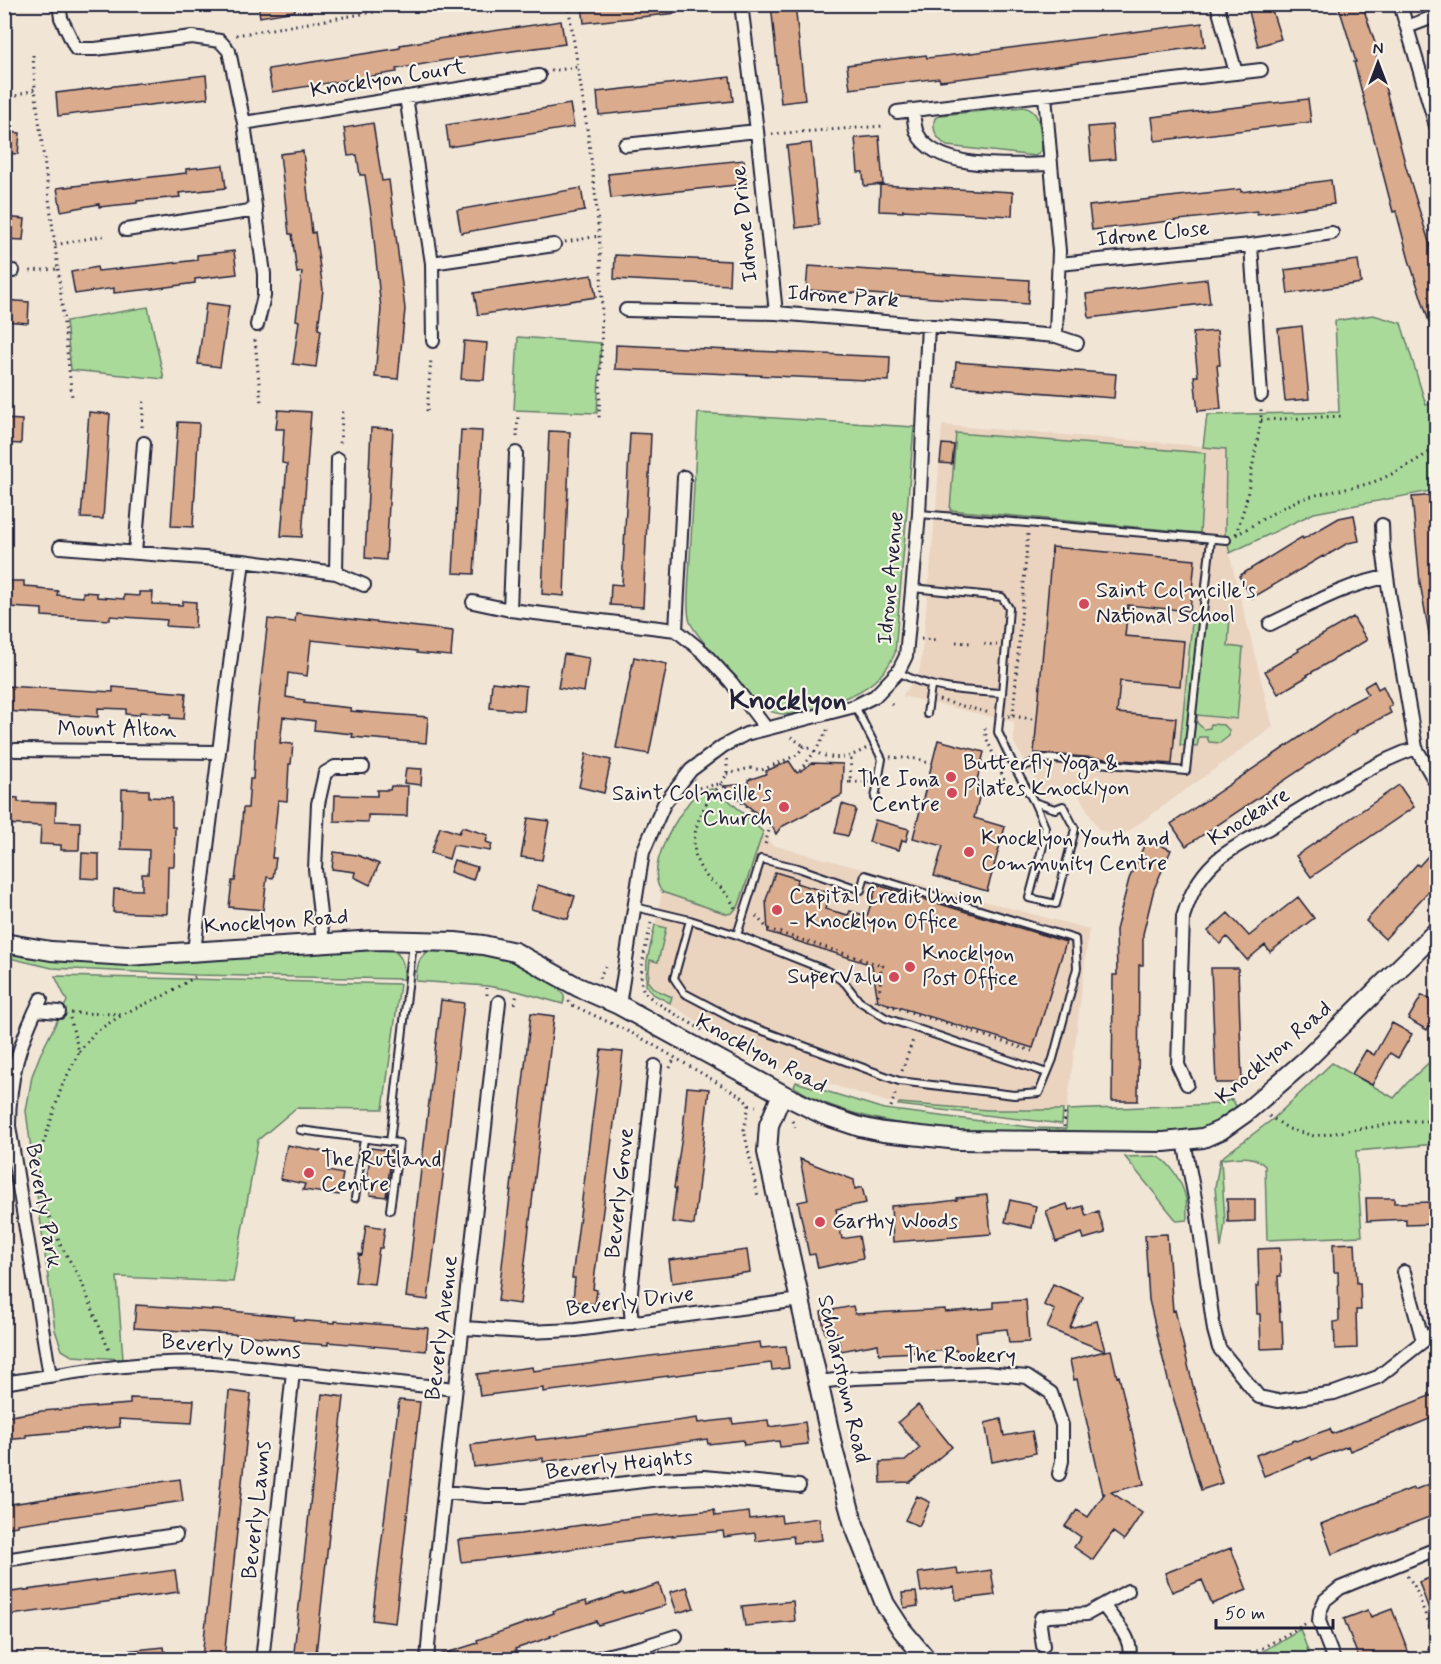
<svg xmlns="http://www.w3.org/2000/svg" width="1441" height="1664" viewBox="0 0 1441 1664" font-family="Mynerve,sans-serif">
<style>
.built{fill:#ead4c0}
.green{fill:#aada9a;stroke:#667e6a;stroke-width:1.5}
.building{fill:#daab8c;stroke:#22223b;stroke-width:1.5}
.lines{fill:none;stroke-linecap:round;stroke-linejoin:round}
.lane-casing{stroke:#22223b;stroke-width:10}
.street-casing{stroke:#22223b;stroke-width:16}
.secondary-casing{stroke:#22223b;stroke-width:22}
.path{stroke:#22223b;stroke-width:3;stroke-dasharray:1.5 4.5;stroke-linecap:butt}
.lane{stroke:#f7f3e8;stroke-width:6}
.street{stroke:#f7f3e8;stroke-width:12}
.secondary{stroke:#f7f3e8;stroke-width:18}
.poi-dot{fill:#d1495b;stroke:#f7f3e8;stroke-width:2}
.labels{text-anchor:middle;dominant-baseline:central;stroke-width:4.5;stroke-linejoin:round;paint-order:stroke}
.street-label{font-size:22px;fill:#22223b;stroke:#f7f3e8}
.poi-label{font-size:22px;fill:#22223b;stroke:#f7f3e8;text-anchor:start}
.district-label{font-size:28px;font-weight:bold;fill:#22223b;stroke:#f7f3e8}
</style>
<rect width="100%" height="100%" fill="#f1e5d6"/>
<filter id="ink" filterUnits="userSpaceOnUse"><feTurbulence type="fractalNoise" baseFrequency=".0167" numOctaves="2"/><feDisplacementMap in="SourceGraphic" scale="12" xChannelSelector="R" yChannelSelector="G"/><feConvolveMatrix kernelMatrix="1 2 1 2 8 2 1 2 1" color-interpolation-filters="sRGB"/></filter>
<g filter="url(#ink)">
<path class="built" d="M942,425L1226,448L1225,536L1273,727L1119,838L1099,830L1073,786L1045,797L1014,743V722L902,696L918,676L921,661L936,508Z
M763,832L772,845L1089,929L1067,1110H988L887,1102L770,1065L653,994L646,985L647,961L662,892L726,914L739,905Z"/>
<path class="green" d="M1023,107C1043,110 1040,134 1042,150L1035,156L947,146C937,139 931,130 935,118L941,115Z
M148,307L164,379L71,370L66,321Z
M1373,315L1401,323L1426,405L1436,402V490L1314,513L1230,553L1225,535L1226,449L1203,447L1207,415L1339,412L1335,321Z
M518,337L601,343L597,413L514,410Z
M698,413L914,427L895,653C877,695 834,702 794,714C782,715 772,714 763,707C749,697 696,636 690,622C687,613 688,603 688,594Z
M956,433L1205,453L1200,533L950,510Z
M1193,612L1230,616L1228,646L1243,648L1237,719L1197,715V723L1204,729L1210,728L1211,724L1224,725L1229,730V736L1220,743L1209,742L1207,737H1199L1197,746L1180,745Z
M712,789L721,793L763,832L739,905L732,913L727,914L662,892C642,866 681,811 698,791Z
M655,925L666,928L658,962L650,960L648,982L654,989L672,997L670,1003L653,994L646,985L647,961Z
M391,949C404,956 404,966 404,979L196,975L52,968L5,957V952C72,969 140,962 209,957C270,953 330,949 391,949Z
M431,950L479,951L513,961L557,985L558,989C564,993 566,996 563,1004L517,991L487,986L416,981C417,967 417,957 431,950Z
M55,976L400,984L383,1109L296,1108L258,1140L233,1282L117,1277L123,1359L72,1356L62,1350L55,1330L26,1111L32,1076L40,1055L67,1001Z
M1436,1056V1144L1356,1151L1362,1236L1267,1240L1265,1166C1253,1153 1237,1158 1221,1159L1225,1223L1221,1248L1215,1187L1220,1159L1273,1119L1332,1063L1394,1098L1407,1083Z
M796,1082L884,1109L1037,1128L1066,1129L1067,1110L1220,1104L1232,1099L1238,1109C1226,1116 1212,1126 1198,1130C1163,1138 1124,1133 1088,1132C1000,1132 910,1136 827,1104C815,1100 805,1093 794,1087Z
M899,1103L988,1110H1063L1062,1124L898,1105Z
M1155,1156C1170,1159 1183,1185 1186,1199C1187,1206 1187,1213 1187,1220L1177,1221L1125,1157Z
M1300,1629L1311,1659H1250Z"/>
<path class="building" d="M258,4H294L295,11L260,17Z
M582,4H676L677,13L584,23Z
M771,4H795L805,100L781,103Z
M1247,4H1270L1281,39L1258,46Z
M1338,4H1362L1377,49H1375L1406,167L1437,268V336L1434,337L1409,260L1396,211L1393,212L1354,62H1356Z
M561,21L565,44L446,60L396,69L397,72L272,92L268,69L400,48V45L437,39Z
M1202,23L1205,46L982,76L940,81L939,78L850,89L847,65L926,55L927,58L971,53Z
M206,75L208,98L58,116L56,93Z
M730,77L733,101L599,115L597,92Z
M1308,99L1311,122L1155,141L1152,117Z
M570,104L574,127L449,147L446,125Z
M373,123L382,181L389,180L405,309L398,379L375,377L381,309L372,220L365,175H360L357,155L348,156L344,128Z
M1112,125L1115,159L1091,161L1088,127Z
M4,132L20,133L18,154L4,153Z
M879,136L883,184L864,186L863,172H858L855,138Z
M811,143L819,225L796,228L787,146Z
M303,151L312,233L315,232L323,290L318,329L321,330L316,367L293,364L299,321L296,320L302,272L297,273L292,234H289L280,154Z
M744,160L746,184L611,198L608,174Z
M223,165L226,188L179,193L180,197L137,201V203L99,207V204L61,211L57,188L186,173V169Z
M1331,180L1334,204L1257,214V211L1092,230L1089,206L1241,189V192Z
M880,185L1013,192L1012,216L903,210V212L879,211Z
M581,188L585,211L461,233L457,210Z
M4,217L25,219L23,240L4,239Z
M234,251L237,274L195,279V283L152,289L114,293V288L75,294L71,272L97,267L98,271L155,265L197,260V255Z
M615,255L730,261L729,285L614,279Z
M1358,260L1361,283L1288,294L1285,270Z
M808,266L1029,280L1028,304L806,290Z
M592,275L596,297L478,315L474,293Z
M1207,279L1210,303L1089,318L1086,294Z
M4,300L29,302L28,323L4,321Z
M206,303L229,306L220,367L198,364Z
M1302,326L1309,399L1285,401L1278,329Z
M1217,331L1220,365H1217L1221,409L1198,411L1194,376H1198L1193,333Z
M464,341L487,343L484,380L461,379Z
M616,345L890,357L889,381L615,369Z
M956,362L1116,374L1114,398L954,386Z
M278,410L311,412L302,537L281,536L287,464L282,463L284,429H276Z
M89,412L110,414L103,519L81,518Z
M4,419L22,420L21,444L4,443Z
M178,422L199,423L193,527L171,526Z
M371,428L393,429L386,560L365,558Z
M461,430L482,431L474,574L453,573Z
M549,431L570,432L564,596L542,594Z
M630,433L651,434L643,607L610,605L611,584L622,585Z
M942,444L954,445L952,464L940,463Z
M1437,495V639H1430L1420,583L1412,497Z
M1354,515L1359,541L1348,543L1324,557L1323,556L1252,598L1239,576L1302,537L1303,539L1339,518Z
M1052,547L1195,560L1190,611L1128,605L1125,636L1184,641L1180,686L1120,681L1117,713L1176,718L1172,764L1034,753Z
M10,581H24V586L38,587V589L58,591L57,595L83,597V592L97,593V597L124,599V595L139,596V592H153L152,604L182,605L183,601L196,602L195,628L166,626L167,620L110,616V620L42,616V609L9,607Z
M296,613L453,631L451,656L417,653V651L311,640L307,676L288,673L286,697L305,700L304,703L351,708L350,711L428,717L426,743L352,737L353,734L314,730L315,721L283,717L280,743L293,744L291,764H289L287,801L278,800L272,858H276L273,878L267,877L263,910L229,907L232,881H235L241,833L243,808H248L250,779H253L256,725L268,619L295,622Z
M1353,617L1367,640L1307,675L1308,676L1278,694L1265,671L1299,651L1298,649Z
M564,654L589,658L584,692L558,688Z
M634,657L667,664L649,754L616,748Z
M1374,681L1378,689L1383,686L1392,705L1388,707L1391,713L1356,731L1357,732L1186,846L1171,824L1349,704L1368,694L1364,687Z
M492,682L526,686L524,711L490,708Z
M4,686L113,692V687L186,693L184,719L170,718L171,714L140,712L139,715L126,714V709L98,708V717L4,711Z
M938,740L984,752L977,780L983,782L974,818L1005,827L987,891L934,876L943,846L913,838Z
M586,754L611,760L604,793L579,787Z
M789,761L797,773L812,763L843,764L842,795L781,827L776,834L772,826L724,786L748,784V780L766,774V771Z
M406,768L422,769L421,785L404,783Z
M1399,785L1414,807L1311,877L1296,856Z
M391,786H408L407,816L368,815V822L334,821L335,795L377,796V790H390Z
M122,789L149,790V797L172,798V827H175L174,866H168L167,914L113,912L114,889L142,890V874H148L149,850L121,849Z
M4,797L18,798V802L56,803L55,821L80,822L79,850H61V845L40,844L41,826L4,824Z
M842,804L855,808L856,810L848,836L835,833Z
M528,818L549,821L542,860L521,857Z
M875,820L909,829L906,841L902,840L899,850L869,842Z
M440,827L459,833L462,827L488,835L486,842L492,844L490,851L453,845L449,859L431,853Z
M1147,839L1171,850L1154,889L1143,934V965H1139L1138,1101H1112L1113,975H1117L1116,930L1129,879Z
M1437,846V882L1385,939L1366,921L1417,864L1419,866Z
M334,852L357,855L379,864L370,885L354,877L355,872L332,869Z
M82,853L99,854V879L81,878Z
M454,860L477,867L473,880L450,872Z
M775,872L798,879L796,883L830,893L825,909L848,915L850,911L867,916L877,885L1066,942L1033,1048L878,1001L872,965L768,932L766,900Z
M538,885L575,896L568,919L531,909Z
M1298,897L1314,918L1270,952L1265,945L1247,960L1227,937L1220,944L1208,931L1228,913L1249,936Z
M1211,968H1238L1242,1083H1216Z
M1422,995L1437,1003V1014L1427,1030L1408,1019Z
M441,1000L464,1003L428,1300L406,1297Z
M531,1013L554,1016L520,1304L498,1301Z
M1392,1023L1412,1034L1398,1058L1390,1053L1372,1085L1352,1074L1366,1050L1374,1055Z
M601,1050L623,1052L593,1289L597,1290L595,1304L573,1301L575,1278H572Z
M687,1087L709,1089L694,1225L672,1222L676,1189L674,1188L683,1130Z
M287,1145L332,1153L328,1171L343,1174L339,1195L303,1190L305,1184L280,1179Z
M371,1148L392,1151L386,1197L370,1195L372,1180L367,1179Z
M800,1159L854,1180L855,1189L862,1187L866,1203L836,1209L842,1239L859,1236L863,1258L818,1268L815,1254L809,1255L798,1202L808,1200Z
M987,1195L991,1234L893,1242L891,1206L934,1203L957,1200L956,1198Z
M1366,1198H1394V1203L1433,1202L1434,1224L1406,1225V1219L1367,1221Z
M1227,1199H1255V1221L1228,1222Z
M1010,1200L1036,1206L1032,1228L1005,1222Z
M1067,1204L1069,1210L1083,1206L1086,1216L1098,1211L1105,1233L1084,1239L1082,1233L1056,1242L1046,1211Z
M366,1225L385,1228L382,1248H379L374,1284L355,1282L359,1254L362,1255Z
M1167,1234L1173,1311L1175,1310L1193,1386L1222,1483L1201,1490L1168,1380L1149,1300L1145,1235Z
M1355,1243L1357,1283H1360L1361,1310H1356L1357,1348L1335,1349L1334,1322L1339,1321L1338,1272H1334L1333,1244Z
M1280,1248L1281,1276H1278L1280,1321H1282L1283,1348L1261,1349L1260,1314H1257L1256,1286H1259L1258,1249Z
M747,1250L750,1272L672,1283L669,1260Z
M1053,1284L1083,1297L1070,1328L1097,1321L1105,1351L1111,1350L1117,1377L1119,1376L1144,1484L1111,1492L1142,1513L1124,1540L1113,1532L1093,1560L1074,1547L1081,1537L1065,1526L1077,1510L1088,1517L1105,1493L1103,1494L1077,1379L1074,1380L1070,1360L1105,1351L1047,1328L1055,1310L1044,1305Z
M1026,1300L1029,1342L1009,1343L1007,1329L976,1332L978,1352L957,1353V1350L879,1354L878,1344L841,1351L837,1332L825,1334L821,1312L853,1306L855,1314L945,1309V1312L994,1308V1302Z
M136,1305L230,1311L294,1317V1320L335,1323V1321L428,1328L426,1351L328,1342V1345L300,1343V1341L232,1334L134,1328Z
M760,1342L761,1348L786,1346L789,1368L772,1370L771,1363L543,1392V1388L480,1396L477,1374L532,1367L533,1371Z
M229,1391L251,1394L224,1659H220L202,1658L220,1491Z
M1437,1393V1416L1350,1451L1348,1446L1312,1460L1311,1457L1264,1476L1256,1455L1295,1440L1296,1441L1330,1429L1332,1434Z
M322,1394L344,1397L316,1654L294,1652Z
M130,1398L194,1400L192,1423L119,1419L120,1427L26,1435V1438L4,1440V1417L42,1411L130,1404Z
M399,1400L420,1402L395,1623L372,1620Z
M918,1405L952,1447L910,1482L881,1483L880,1462L905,1461L920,1448L898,1422Z
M697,1418L698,1423L732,1419L733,1424L768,1420L769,1427L805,1422L808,1444L780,1447L779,1441L744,1445L743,1440L708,1444L707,1439L543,1462V1458L474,1467L471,1445L535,1436L536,1440L555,1438Z
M1001,1419L1004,1436L1032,1431L1036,1453L992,1462L985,1423Z
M180,1479L183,1501L17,1524L18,1526L4,1528V1505Z
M1437,1481V1514L1332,1554L1321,1524L1413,1488L1414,1490Z
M917,1496L930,1502L919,1526L905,1520Z
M714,1510L715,1516L749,1512L750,1519L781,1515L782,1523L819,1518L822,1540L794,1543L793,1536L756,1541L755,1533L724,1537L723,1531L640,1539L543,1553L461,1562L458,1540L520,1534L637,1517Z
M1231,1548L1247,1590L1212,1604L1202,1580L1172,1592L1165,1573Z
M957,1568L958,1575L991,1570L995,1595L956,1600L954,1587L921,1592L918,1573Z
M175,1570L178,1592L4,1616V1593Z
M1437,1575V1626H1435L1419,1582Z
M659,1584L666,1605L598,1625L596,1621L550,1636L551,1637L515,1649L516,1651L488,1659H435L436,1656L478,1643L477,1640L554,1613L553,1611L586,1601L587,1605L623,1593L624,1595Z
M687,1587L694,1608L677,1613L670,1592Z
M916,1592L918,1606L904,1608L902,1593Z
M793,1601L795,1621L745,1626L742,1606Z
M1392,1609L1411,1659H1359L1344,1619L1368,1610L1371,1617Z
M164,1647L166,1659H126L125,1651Z"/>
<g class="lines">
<defs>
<path id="lane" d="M920,514L1227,540
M898,672C930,690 966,691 1002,693L1009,608L1002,597L913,588
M1002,693L998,732L1016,770L1034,802L1055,809L1063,806L1075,829L1056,904L1029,898L1044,842L1045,827L1034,802
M855,706L882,759L875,798
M927,714L931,686
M1016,770L1043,758L1186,771L1211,539
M635,907L690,920L737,935L761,859L798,868L861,890L865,875L1075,939L1077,968L1053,1059L1039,1093L1014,1095L899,1081L739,1022L684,993L674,978L690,920
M737,935L830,972L845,983L859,1001L886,1018L1047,1073
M300,1130L399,1143L390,1210
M390,1142L413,943
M355,1198L364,1139"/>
<path id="street" d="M59,4L61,18L76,49H95L192,37L220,41L229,51L244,123L264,274V296L257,325
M741,4L757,131L776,313
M1217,4L1236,73
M1400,4L1436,126
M1407,27L1436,16
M1045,96L1051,164
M406,97L432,263L433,341
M897,112L913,110
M244,123L539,76
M625,145L757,131
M126,230L256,210
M1251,245L1332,233
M432,263L554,245
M1059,264L1251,245L1261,395
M4,271H13
M626,310L776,313L1056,336L1077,343
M1056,336L1059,251L1051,164C1015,165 936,171 917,133C914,126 914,117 913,110L1261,70
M516,453L510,610L676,630L703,652L731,682L766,728
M1382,525L1383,549L1390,598L1416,748L1436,783
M60,547L243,561L336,573L364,585
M135,553L144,443
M336,573L338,459
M473,602L510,610
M1270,624C1308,606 1346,584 1387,577
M676,630L684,477
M15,750L218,752
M323,942L315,869L318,804L325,773L335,767H363
M194,951L243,561
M41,999C19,1044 9,1076 9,1126L50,1376
M619,1005L643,852L664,804L691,770L723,746L746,734L855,706L875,696L898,672L906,656L919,514L928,325
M36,1010L59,1012
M1187,1084L1178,1065L1183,917C1190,895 1198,878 1215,862C1230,848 1256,836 1274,825C1320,798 1365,766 1416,748
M1184,1141L1197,1209L1214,1330L1219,1348L1259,1397L1278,1401L1334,1393L1378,1377L1436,1331
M1404,1272L1423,1341
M632,1323L630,1301L655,1066
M463,1328L527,1332L576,1330L800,1300
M818,1382L854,1378L986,1373L1027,1377L1051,1393L1062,1425V1461L1059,1474
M4,1383C74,1372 142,1360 213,1363L455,1389
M444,1492L486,1496H523L659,1479L704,1477L799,1486
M4,1560L176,1535
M1104,1606C1115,1623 1134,1637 1129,1660
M1043,1646L1040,1625L1041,1618L1050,1616L1087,1614L1128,1591
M263,1652L293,1372
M427,1660L431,1610L499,1002
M589,1660L642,1647L676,1636
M1334,1660L1319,1621L1320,1611L1325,1600L1340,1588L1436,1549"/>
<path id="secondary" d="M4,943L51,951L127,956L375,940L455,942L483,945L515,952L578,987L619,1005L782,1094L824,1115L860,1127L883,1132L959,1140L1164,1142L1203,1138L1221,1130L1245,1113L1306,1060L1436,932
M782,1094L769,1125L767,1152L834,1453L854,1525L885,1604L902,1630L927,1660"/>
</defs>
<use href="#lane" class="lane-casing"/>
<use href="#street" class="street-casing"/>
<use href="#secondary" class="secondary-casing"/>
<path class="path" d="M568,4C580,81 593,158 599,236C604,297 601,358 599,419
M236,35L422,4
M33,55L35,89
M551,71L577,67
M16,96L35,89L58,269L28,271
M772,134L884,126
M565,242L599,236
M55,245L107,235
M58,269L72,397
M255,340L261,403
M427,411L431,359
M1261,420L1343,416
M142,427L144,398
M517,437L518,415
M340,443L343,408
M1236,534L1246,502L1261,420V408
M1236,535C1254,525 1273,512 1292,503C1319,491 1348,491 1376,481C1397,473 1417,460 1436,448
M921,639L939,640
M956,642L970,643
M984,644L997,645
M939,700L990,713
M891,704L892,705
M1008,716H1013L1028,533
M1013,716L1032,719
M985,728L986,737L1008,789
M791,737L804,746
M890,757L919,759L932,765
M727,759V774L721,784L770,827L764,848
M800,771L816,750L829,727
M727,774L750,768L762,770L797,755L804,746C812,749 819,755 826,756C842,760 853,756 867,748
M842,782H850L851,757
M850,782H869
M721,784C699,808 681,848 707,877C712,883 721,886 725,892C729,896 732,903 735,908
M693,789L719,784
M756,916L768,929L886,967
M651,923C648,940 637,974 643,989C647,1000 690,1022 702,1030
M599,978L607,964
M487,995V988
M569,1001L570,1004L638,1036L742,1097L749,1105L756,1106
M876,1001L880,988L881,965
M515,1004L517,993
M888,1005L1032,1051
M71,1013L123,1014L165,995L195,977
M70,1018L79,1052L62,1086L36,1166L41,1195L60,1244L80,1278L110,1353
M79,1052L95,1032L122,1015
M670,1068L675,1057
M902,1071L914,1037
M749,1105L744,1130L758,1197
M891,1107L896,1091
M1269,1116L1289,1129L1314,1136L1411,1121H1436
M792,1121L795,1127
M1064,1127L1065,1110
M1407,1576L1414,1585L1436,1642
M1422,1652L1436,1646
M1241,1660L1305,1624"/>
<use href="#lane" class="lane"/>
<use href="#street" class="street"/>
<use href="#secondary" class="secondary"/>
</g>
</g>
<g class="poi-dot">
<circle cx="1084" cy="604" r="6"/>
<circle cx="951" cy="777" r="6"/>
<circle cx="952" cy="793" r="6"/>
<circle cx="784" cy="807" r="6"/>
<circle cx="969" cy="852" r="6"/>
<circle cx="777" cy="910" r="6"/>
<circle cx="910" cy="967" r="6"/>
<circle cx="894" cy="977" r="6"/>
<circle cx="309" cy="1173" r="6"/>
<circle cx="820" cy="1222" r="6"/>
</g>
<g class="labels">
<g class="street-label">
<text transform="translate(388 79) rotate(-9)">Knocklyon Court</text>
<text transform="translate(745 224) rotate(-96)">Idrone Drive</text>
<text transform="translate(1153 234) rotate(-6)">Idrone Close</text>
<text transform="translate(843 297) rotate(4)">Idrone Park</text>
<text transform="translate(891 578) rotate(-85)">Idrone Avenue</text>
<text x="117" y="730">Mount Alton</text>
<text transform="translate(1249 817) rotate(-32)">Knockaire</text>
<text transform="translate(276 922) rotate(-4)">Knocklyon Road</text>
<text transform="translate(1274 1053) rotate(-41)">Knocklyon Road</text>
<text transform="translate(761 1054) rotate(28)">Knocklyon Road</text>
<text transform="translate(620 1193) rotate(-84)">Beverly Grove</text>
<text transform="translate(43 1206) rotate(80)">Beverly Park</text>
<text transform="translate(630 1302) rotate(-7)">Beverly Drive</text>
<text transform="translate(442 1328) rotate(-83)">Beverly Avenue</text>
<text transform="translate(231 1347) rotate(4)">Beverly Downs</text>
<text x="960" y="1356">The Rookery</text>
<text transform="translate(843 1379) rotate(77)">Scholarstown Road</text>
<text transform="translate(619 1465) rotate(-6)">Beverly Heights</text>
<text transform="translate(257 1510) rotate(-84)">Beverly Lawns</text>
</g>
<g class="poi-label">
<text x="1096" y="591">Saint Colmcille's<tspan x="1096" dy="25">National School</tspan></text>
<text x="963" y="764">Butterfly Yoga &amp;<tspan x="963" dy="25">Pilates Knocklyon</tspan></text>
<text x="940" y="780" text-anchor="end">The Iona<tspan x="940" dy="25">Centre</tspan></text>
<text x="772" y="794" text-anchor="end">Saint Colmcille's<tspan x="772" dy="25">Church</tspan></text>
<text x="981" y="839">Knocklyon Youth and<tspan x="981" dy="25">Community Centre</tspan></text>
<text x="789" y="897">Capital Credit Union<tspan x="789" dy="25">- Knocklyon Office</tspan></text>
<text x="922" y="954">Knocklyon<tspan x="922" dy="25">Post Office</tspan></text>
<text x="882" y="977" text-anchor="end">SuperValu</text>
<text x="321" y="1160">The Rutland<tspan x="321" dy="25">Centre</tspan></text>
<text x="832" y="1222">Garthy Woods</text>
</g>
<g class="district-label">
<text x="788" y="701">Knocklyon</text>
</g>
</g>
<rect width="1441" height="1664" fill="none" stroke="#f7f3e8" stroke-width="24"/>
<rect x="12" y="12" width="1417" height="1640" fill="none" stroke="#22223b" stroke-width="2" filter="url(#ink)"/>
<g transform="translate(1378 63)" stroke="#f7f3e8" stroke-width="4.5" paint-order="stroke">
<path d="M0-4.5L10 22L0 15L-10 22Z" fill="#22223b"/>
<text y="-9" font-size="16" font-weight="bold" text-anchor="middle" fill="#22223b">N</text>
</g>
<path d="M1216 1619v9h117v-9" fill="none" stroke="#22223b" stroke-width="3"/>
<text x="1225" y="1619" font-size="18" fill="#22223b" stroke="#f7f3e8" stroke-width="4.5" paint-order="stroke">50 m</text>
</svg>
